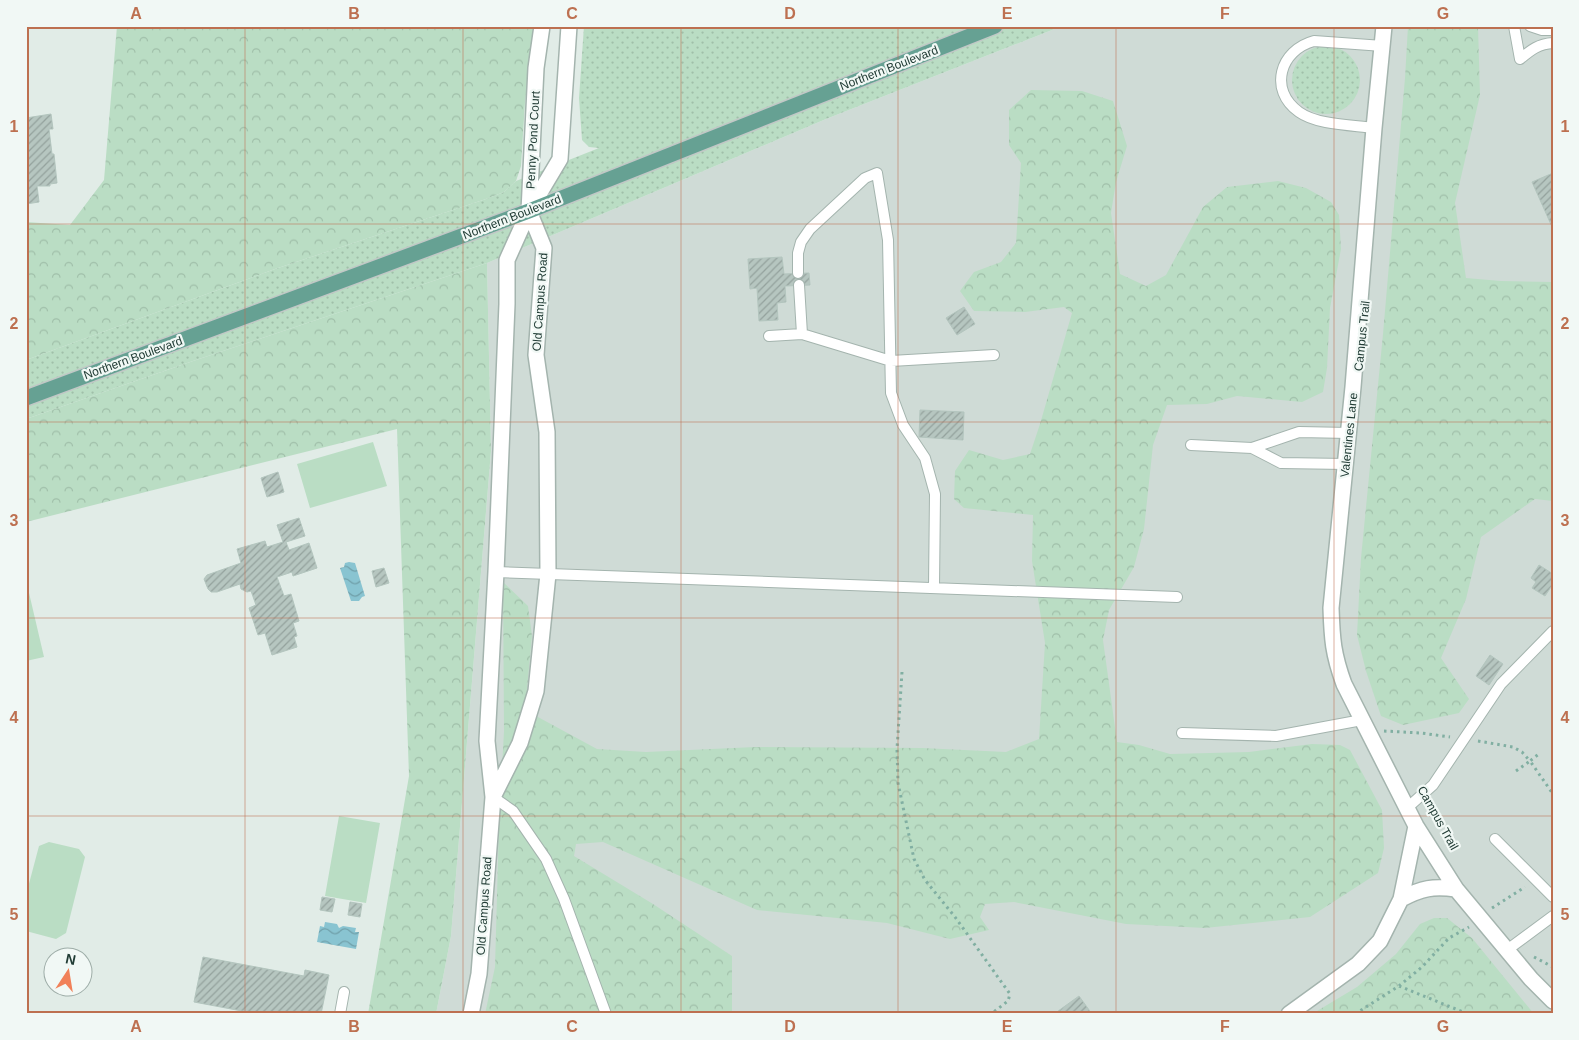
<svg xmlns="http://www.w3.org/2000/svg" width="1579" height="1040" viewBox="0 0 1579 1040" font-family="Helvetica,sans-serif">
<style>
.built{fill:#cfdbd6}
.grass{fill:url(#grass-dots)}
.forest{fill:url(#forest-crowns)}
.pitch{fill:#baddc4}
.water{fill:url(#water-waves)}
.building{fill:url(#building-hatch);stroke:#b3c5be}
.lines{fill:none;stroke-linecap:round;stroke-linejoin:round}
.lane-casing{stroke:#a4b4ae;stroke-width:12}
.street-casing{stroke:#a4b4ae;stroke-width:18}
.primary-casing{stroke:#c1c8c6;stroke-width:18}
.path{stroke:#81afa2;stroke-width:3;stroke-dasharray:2.5 4;stroke-linecap:butt}
.lane{stroke:#fff;stroke-width:10}
.street{stroke:#fff;stroke-width:15}
.primary{stroke:#66a193;stroke-width:15}
.grid{fill:none;stroke:#bd7050;stroke-width:1;stroke-opacity:0.55}
.labels{text-anchor:middle;dominant-baseline:central;stroke-width:4.5;stroke-linejoin:round;paint-order:stroke}
.street-label{font-size:12px;fill:#213c35;stroke:#f1f8f5}
.neatline{fill:none;stroke:#bd7050;stroke-width:2}
.grid-label{font-size:16px;text-anchor:middle;font-weight:bold;fill:#bd7050}
</style>
<defs>
<pattern id="grass-dots" width="8" height="8" patternUnits="userSpaceOnUse" patternTransform="scale(1.25)"><rect width="8" height="8" fill="#baddc4"/><path d="M2 2h.1M6 6h.1" fill="none" stroke="#a0bfa9" stroke-width="1.8" stroke-linecap="round"/></pattern>
<pattern id="forest-crowns" width="20" height="18" patternUnits="userSpaceOnUse" patternTransform="scale(1.25)"><rect width="20" height="18" fill="#baddc4"/><path d="M2 6a3 3 0 1 1 6 0M12 15a3 3 0 1 1 6 0" fill="none" stroke="#a0bfa9"/></pattern>
<pattern id="water-waves" width="16" height="10" patternUnits="userSpaceOnUse" patternTransform="scale(1.25)"><rect width="16" height="10" fill="#89c4d1"/><path d="M0 5q4-4 8 0t8 0" fill="none" stroke="#70a0aa"/></pattern>
<pattern id="building-hatch" width="6" height="6" patternUnits="userSpaceOnUse" patternTransform="scale(1.25)"><rect width="6" height="6" fill="#b6c6c0"/><path d="M-1 1l2-2M0 6l6-6M5 7l2-2" fill="none" stroke="#94a29d"/></pattern>
</defs>
<rect width="100%" height="100%" fill="#e1ece7"/>
<path class="built" d="M1062,26H1553V1014H436L451,936L491,451L487,263L826,119Z"/>
<path class="grass" d="M584,26H1062L826,119L487,263L193,361L26,419V360L275,269L486,199L504,192L516,181L599,148L589,147L582,140L579,98Z
M1292 80a34 34 0 1 1 68 0a34 34 0 1 1-68 0Z"/>
<path class="forest" d="M117,26H535L525,102L521,166L516,181L504,192L486,199L275,269L26,360V222L70,225L104,180Z
M1408,26H1478L1480,95L1455,203L1466,278L1501,281L1553,282V501L1535,499L1481,537L1466,599L1441,658L1469,699L1459,713L1403,725L1381,716L1366,671L1357,635L1361,558L1383,334L1405,78Z
M1031,90L1082,91L1113,101L1127,146L1116,182L1111,213L1120,274L1146,286L1166,275L1203,207L1227,187L1278,181L1306,188L1331,202L1339,215L1341,249L1330,308L1327,368L1323,392L1302,402L1237,396L1207,404L1167,405L1153,445L1144,529L1134,567L1109,610L1103,640L1117,742L1139,745L1170,754L1249,752L1312,744L1340,745L1350,750L1382,810L1384,848L1378,873L1310,917L1205,928L1126,924L1014,902L985,904L980,917L989,930L950,939L887,923L757,910L603,842L576,844L574,856L653,904L732,956V1014H485L495,967L499,824L504,731L503,582L528,606L532,636L525,710L597,749L646,752L755,747L922,748L1006,752L1039,739L1045,643L1032,561L1033,515L964,508L954,499L955,471L969,450L1003,460L1030,454L1040,424L1072,313L1064,307L1025,312L974,311L960,291L974,272L1001,262L1016,243L1021,163L1009,145V110Z
M487,263L491,451L451,936L436,1014H368L409,776L397,429L26,522V419L193,361Z
M1434,918H1447L1472,938L1534,1014H1312L1357,987L1396,954L1420,924Z"/>
<path class="pitch" d="M373,442L387,486L310,508L297,464Z
M26,580L44,657L26,661Z
M339,816L380,823L366,903L325,896Z
M49,842L79,849L85,857L66,933L56,939L26,931V895L39,846Z"/>
<path class="water" d="M349,562L355,563L365,596L362,597L359,601H351L340,568L344,567L345,563Z
M325,922L337,924L339,928L343,926L356,928L355,932H359L356,949L317,942L320,926L324,927Z"/>
<path class="building" d="M51,114L53,129H49L52,154H54L57,183L50,184V186H37L39,202L26,204V118Z
M1553,173V229L1532,182Z
M782,257L784,274L809,273L810,285L785,286L786,302L777,303L778,320L759,321L757,288L750,289L748,259Z
M964,307L975,324L957,335L946,318Z
M920,410L964,412L963,440L919,437Z
M278,472L284,492L267,497L261,478Z
M299,518L305,536L286,542L289,550L309,543L317,568L293,576L292,572L277,577L284,596L291,594L299,621L293,623L297,636L294,637L297,647L272,655L265,633L258,635L249,608L256,605L251,591L247,592L241,589L240,584L217,592H211L208,589L204,579L207,575L241,563L237,549L265,541L267,547L283,542L277,525Z
M1539,565L1553,574V584L1545,596L1532,588L1536,582L1531,578Z
M384,568L389,583L376,587L372,571Z
M1490,655L1503,664L1489,685L1476,676Z
M322,897L335,899L332,912L320,910Z
M350,902L362,904L360,917L348,915Z
M203,957L304,976L305,970L329,975L321,1014H258L194,1002Z
M1079,996L1092,1014H1054Z"/>
<g class="lines">
<defs>
<path id="lane" d="M1514,26L1520,59
M1530,26L1542,30H1553
M1520,59C1531,50 1538,44 1553,43
M1374,128C1352,125 1317,125 1299,112C1268,90 1280,50 1314,41L1383,46
M798,273V253L801,242L810,229L865,178L877,173L888,240L891,393L903,425L925,458L935,494L934,588
M799,285L802,334L891,361L994,355
M769,336L802,334
M1191,445L1252,448L1299,432L1349,433
M1252,448L1281,463L1346,464
M496,572L1177,597
M1182,733L1276,736L1362,720
M493,797L513,811L546,859L564,899L606,1014
M1407,808L1433,785L1501,684L1553,631
M1495,839L1553,897
M1507,950L1553,916
M340,1014L344,992"/>
<path id="street" d="M542,26L536,68L529,211L560,159L569,26
M1384,26L1374,128L1353,387L1331,608C1332,639 1333,654 1344,684L1416,826L1456,889L1531,979L1553,1001
M493,797L520,743L536,691L548,574L547,432L536,355L544,248L529,211
M1401,899C1422,888 1433,886 1456,889
M471,1014L479,974L493,797L487,741L496,572L507,304V260L529,211
M1289,1014L1358,964L1380,941L1401,899L1416,826"/>
<path id="primary" d="M26,398L529,211L995,26"/>
</defs>
<use href="#lane" class="lane-casing"/>
<use href="#street" class="street-casing"/>
<use href="#primary" class="primary-casing"/>
<path class="path" d="M902,672L897,749L898,783L914,859L925,880L955,917L1010,994L1008,1001L991,1014
M1384,731L1421,733L1450,737
M1478,741L1513,747L1522,752L1530,761L1540,753
M1516,771L1530,761L1553,794
M1492,908L1525,887
M1534,957L1553,967
M1399,986L1468,1014
M1355,1014L1399,986L1422,967L1449,938L1469,927"/>
<use href="#lane" class="lane"/>
<use href="#street" class="street"/>
<use href="#primary" class="primary"/>
</g>
<path class="grid" d="M245,26V1014M463,26V1014M681,26V1014M898,26V1014M1116,26V1014M1334,26V1014M26,224H1553M26,422H1553M26,618H1553M26,816H1553"/>
<g class="labels">
<g class="street-label">
<text transform="translate(889 68) rotate(-21)">Northern Boulevard</text>
<text transform="translate(533 140) rotate(-87)">Penny Pond Court</text>
<text transform="translate(512 217) rotate(-21)">Northern Boulevard</text>
<text transform="translate(540 302) rotate(-86)">Old Campus Road</text>
<text transform="translate(1362 336) rotate(-84)">Campus Trail</text>
<text transform="translate(133 358) rotate(-20)">Northern Boulevard</text>
<text transform="translate(1349 435) rotate(-84)">Valentines Lane</text>
<text transform="translate(1438 818) rotate(61)">Campus Trail</text>
<text transform="translate(484 906) rotate(-86)">Old Campus Road</text>
</g>
</g>
<rect width="1579" height="1040" fill="none" stroke="#f1f8f5" stroke-width="55"/>
<g transform="translate(68 972) rotate(12)"><circle r="24" fill="#f1f8f5" stroke="#9eada8"/>
<path d="M0-4L9 19L0 12L-9 19Z" fill="#f18159"/>
<text y="-8" font-size="14" font-weight="bold" text-anchor="middle" fill="#213c35">N</text>
</g>
<rect x="28" y="28" width="1524" height="984" class="neatline"/>
<g class="grid-label">
<text x="136" y="19">A</text>
<text x="354" y="19">B</text>
<text x="572" y="19">C</text>
<text x="790" y="19">D</text>
<text x="1007" y="19">E</text>
<text x="1225" y="19">F</text>
<text x="1443" y="19">G</text>
<text x="14" y="132">1</text>
<text x="1565" y="132">1</text>
<text x="14" y="329">2</text>
<text x="1565" y="329">2</text>
<text x="14" y="526">3</text>
<text x="1565" y="526">3</text>
<text x="14" y="723">4</text>
<text x="1565" y="723">4</text>
<text x="14" y="920">5</text>
<text x="1565" y="920">5</text>
<text x="136" y="1032">A</text>
<text x="354" y="1032">B</text>
<text x="572" y="1032">C</text>
<text x="790" y="1032">D</text>
<text x="1007" y="1032">E</text>
<text x="1225" y="1032">F</text>
<text x="1443" y="1032">G</text>
</g>
</svg>
